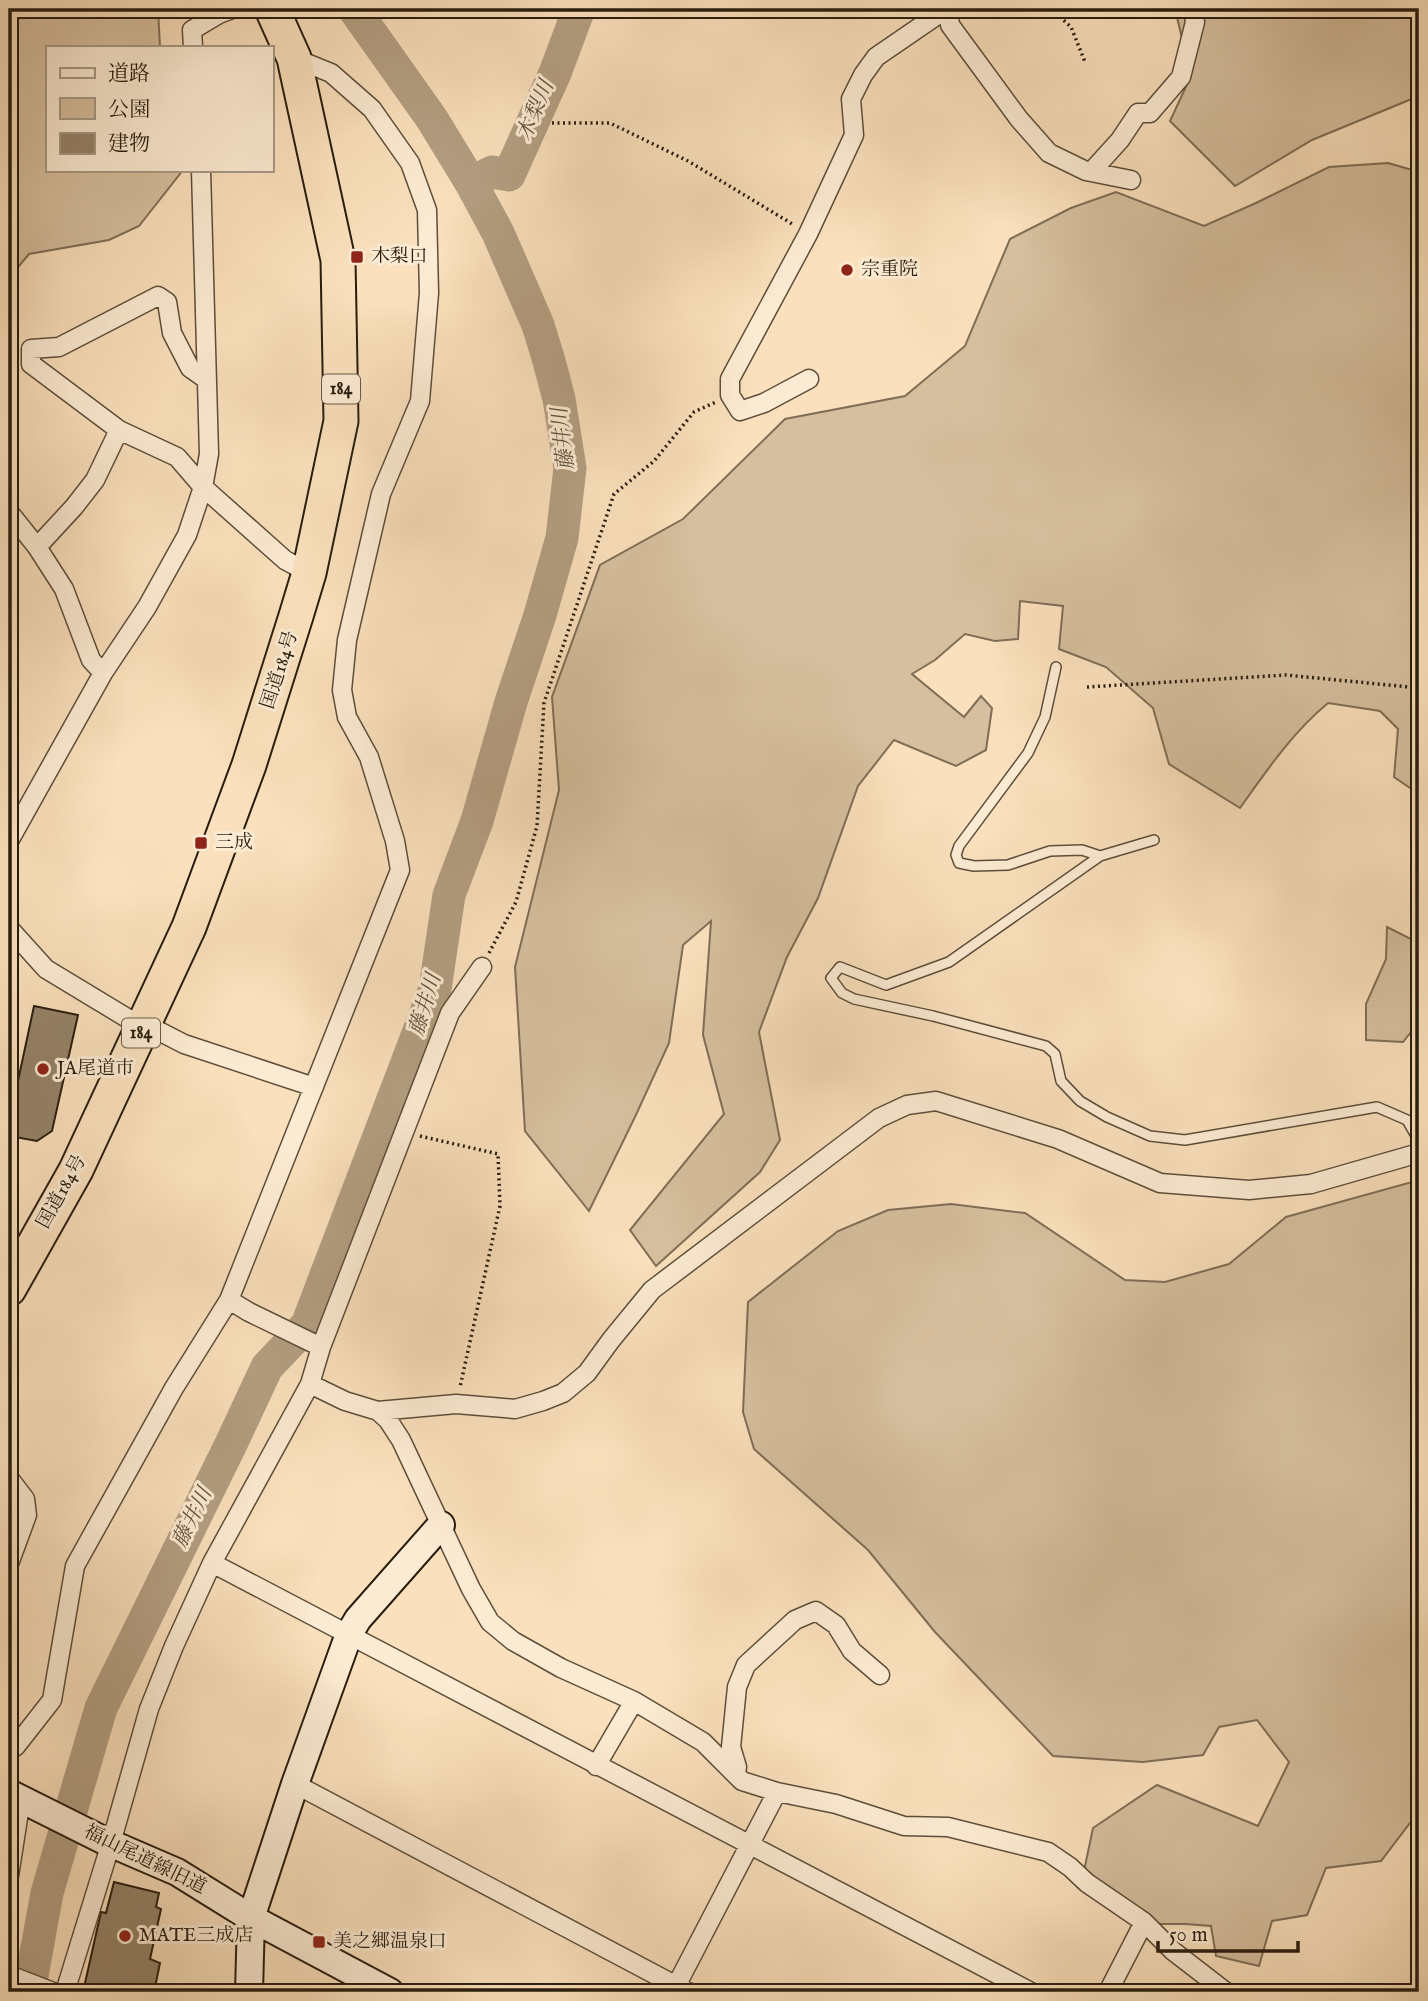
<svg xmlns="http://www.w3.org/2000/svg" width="1428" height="2001" viewBox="0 0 1428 2001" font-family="'IM FELL English','Noto Serif JP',serif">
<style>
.green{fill:#d6bf9e;stroke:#7f6e56;stroke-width:2}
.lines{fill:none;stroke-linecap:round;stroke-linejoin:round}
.river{stroke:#b39e81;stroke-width:33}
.building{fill:#958268;stroke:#281d0e;stroke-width:2}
.lane-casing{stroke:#5c4e3a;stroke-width:12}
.street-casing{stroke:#5c4e3a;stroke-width:21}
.secondary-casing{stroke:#281d0e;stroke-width:30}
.highway-casing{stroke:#281d0e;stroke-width:37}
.path{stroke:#281d0e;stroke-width:3.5;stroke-dasharray:2 3.5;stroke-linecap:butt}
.lane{stroke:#fcebd3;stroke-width:9}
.street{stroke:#fcebd3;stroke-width:18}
.secondary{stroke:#fcebd3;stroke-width:26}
.highway{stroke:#fae0bc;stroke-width:33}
.poi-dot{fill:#8f2418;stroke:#fcebd3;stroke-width:2.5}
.labels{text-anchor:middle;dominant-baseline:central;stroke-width:6;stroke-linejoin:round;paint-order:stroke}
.shield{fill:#fcebd3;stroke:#685b49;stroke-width:2}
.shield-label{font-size:18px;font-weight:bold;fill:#281d0e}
.poi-label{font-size:19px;fill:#281d0e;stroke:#fcebd3;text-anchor:start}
.street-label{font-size:19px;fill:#281d0e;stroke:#fcebd3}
.water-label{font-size:21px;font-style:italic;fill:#60513c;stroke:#fcebd3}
</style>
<rect width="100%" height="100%" fill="#fae0bc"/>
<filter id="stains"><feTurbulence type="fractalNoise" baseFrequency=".00286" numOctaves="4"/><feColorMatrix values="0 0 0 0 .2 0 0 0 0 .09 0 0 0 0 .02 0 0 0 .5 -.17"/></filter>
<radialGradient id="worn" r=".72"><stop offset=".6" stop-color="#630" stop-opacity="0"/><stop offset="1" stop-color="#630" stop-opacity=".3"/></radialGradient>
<path class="green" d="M9,9H158L160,47H47V170H183L139,226L109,240L29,254L9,278Z
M1175,9H1419V96L1312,140L1235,186L1170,121L1191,76Z
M1388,163L1419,172V794L1394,777L1398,729L1380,711L1328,703C1292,733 1267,770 1240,808L1169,764L1153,708L1106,667L1059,649L1063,606L1020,601L1018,639L995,641L965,634L935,660L912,674L964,717L981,696L992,708L986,750L956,766L894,740L858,786L818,898L787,957L759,1032L780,1140L760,1172L656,1266L630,1230L724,1114L703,1035L711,921L683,945L669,1043L635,1117L589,1211L525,1131L515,967L559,790L552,697L600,565L683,519L785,419L905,396L965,346L1010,239L1071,208L1116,192L1204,226L1256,203L1329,167Z
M1387,927L1419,943V1022L1403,1042L1366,1040V1004L1386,959Z
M1419,1180V1823H1410L1381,1861L1326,1868L1307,1915L1272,1921L1259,1966L1216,1956L1211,1926L1185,1924H1153L1084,1871L1093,1828L1157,1785L1258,1826L1289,1762L1257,1720L1219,1727L1203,1755L1143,1762L1053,1756L935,1632L868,1550L754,1449L743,1412L748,1302L838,1231L888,1210L951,1204L1025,1213L1125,1280L1165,1282L1229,1264L1286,1217Z"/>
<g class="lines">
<path class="river" d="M471,183L492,172L509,175L555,73L579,9
M29,1992L47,1893L101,1708L231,1444L267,1367L307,1325L435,989L449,895L477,821L511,702L540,615L562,538L570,468L559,399L549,361L538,325L498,233L471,183L432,119L354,9"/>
</g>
<path class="building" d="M34,1006L78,1015L52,1131L37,1141L9,1136V1123Z
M114,1882L159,1893L156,1907L161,1909L150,1959L160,1963L154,1992H83L101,1912L106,1913Z"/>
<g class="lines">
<defs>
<path id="lane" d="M1056,667L1045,717L1028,753L959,846L956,855L959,863L974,866L1008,865L1050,851L1082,850L1100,856L949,962L886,985L840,967L831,978L842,993L854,999L933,1016L1046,1046L1055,1054L1061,1081L1080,1101L1107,1117L1150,1136L1185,1140L1377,1107L1407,1120L1419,1141
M1100,856L1154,840"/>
<path id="street" d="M948,9L950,25L1019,119L1049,153L1086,171L1131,180
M193,47L192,30L219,14L232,9
M1091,172L1120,140L1138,113H1150L1181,77L1195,22L1193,9
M809,379L764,403L740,411L730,395V379L808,234L854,135L851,99L863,75L876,57L946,9
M207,380L190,368L172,333L167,302L158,296L59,347L31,349V364L119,430L177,457L203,487L285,560L309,573
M9,512L37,547L64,589L91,660L103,673
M37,547L74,507L95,480L119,430
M9,841L103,673L147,607L187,535L203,487L209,454L201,170
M9,928L46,969L127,1018L145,1024L184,1044L314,1087
M229,1300L249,1312L321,1347
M310,1384L345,1401L378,1411L456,1404L515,1409L543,1401L563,1393L587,1373L611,1340L652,1290L879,1118L907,1105L936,1101L1058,1139L1160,1183L1249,1190L1311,1184L1419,1153
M378,1411L388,1420L401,1440L471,1589L490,1622L513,1641L561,1668L634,1701L703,1742L742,1781L777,1792L836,1804L904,1826L948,1827L1048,1852L1070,1867L1087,1883L1144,1922
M9,1478L25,1499L27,1515L9,1564
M212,1563L1031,1992
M9,1751L16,1746L52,1700L75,1566L174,1388L229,1300L400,870L395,841L369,757L347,717L342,690L347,640L381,494L420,401L429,293L427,210L410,163L372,109L331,73L294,58
M596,1766L634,1701
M735,1774L737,1767L731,1747L737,1687L746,1665L795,1620L816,1611L836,1625L852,1651L880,1675
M295,1784L688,1992
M9,1876L21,1799
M9,1975L53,1992
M65,1992L111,1843L149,1709L174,1646L212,1563L310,1384L321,1347L450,1013L482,967
M673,1992L777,1792
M1108,1992L1144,1922L1173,1951L1226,1992"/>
<path id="secondary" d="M9,1793L105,1841L177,1872L251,1918L390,1992
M249,1992L251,1918L295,1784L349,1634L358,1619L441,1525"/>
<path id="highway" d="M9,1289L76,1170L189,927L249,765L296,616L309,573L341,421L338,260L294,58L272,9"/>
</defs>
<use href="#lane" class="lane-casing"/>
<use href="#street" class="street-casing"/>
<use href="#secondary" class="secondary-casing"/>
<use href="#highway" class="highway-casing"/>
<path class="path" d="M1039,9L1060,17L1071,27L1085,62
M552,123H610L688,161L794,225
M1087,687L1286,675L1419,688
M489,953L516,902L537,826L544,703L614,494L654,461L694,412L716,402
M420,1136L498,1154L500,1206L460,1387"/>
<use href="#lane" class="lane"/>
<use href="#street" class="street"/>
<use href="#secondary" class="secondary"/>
<use href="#highway" class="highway"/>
</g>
<g class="poi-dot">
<rect x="350" y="250" width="14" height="14" rx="3.5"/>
<circle cx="847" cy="270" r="7"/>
<rect x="194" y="836" width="14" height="14" rx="3.5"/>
<circle cx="43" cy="1069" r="7"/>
<circle cx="125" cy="1936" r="7"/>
<rect x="312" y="1935" width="14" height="14" rx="3.5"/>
</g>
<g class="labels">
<g class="shield">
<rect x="322" y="374.5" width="38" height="29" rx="5"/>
<rect x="122" y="1018.5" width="38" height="29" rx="5"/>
</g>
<g class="shield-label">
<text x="341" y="389">184</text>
<text x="141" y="1033">184</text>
</g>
<g class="poi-label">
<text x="371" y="257">木梨口</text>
<text x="861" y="270">宗重院</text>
<text x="215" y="843">三成</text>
<text x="57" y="1069">JA尾道市</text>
<text x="139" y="1936">MATE三成店</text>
<text x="333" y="1942">美之郷温泉口</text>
</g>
<g class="street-label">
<text transform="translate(280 670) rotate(-72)">国道184号</text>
<text transform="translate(62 1192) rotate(-61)">国道184号</text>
<text transform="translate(145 1860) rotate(26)">福山尾道線旧道</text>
</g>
<g class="water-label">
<text transform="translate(536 111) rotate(-67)">木梨川</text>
<text transform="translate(564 439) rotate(-97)">藤井川</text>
<text transform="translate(426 1005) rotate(-73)">藤井川</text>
<text transform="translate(193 1518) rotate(-64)">藤井川</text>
</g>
</g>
<rect width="1428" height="2001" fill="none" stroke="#fae0bc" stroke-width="35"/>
<rect x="10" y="10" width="1407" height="1980" fill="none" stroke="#281d0e" stroke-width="3.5"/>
<rect x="18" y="18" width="1393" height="1966" fill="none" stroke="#281d0e" stroke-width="2"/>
<rect x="46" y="46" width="228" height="126" fill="#fcebd3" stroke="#a79984" stroke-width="2"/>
<rect x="60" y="68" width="35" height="10" fill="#fcebd3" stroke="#a79984" stroke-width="2"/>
<text x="108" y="80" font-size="21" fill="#281d0e">道路</text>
<rect x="60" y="98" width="35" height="21" fill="#d6bf9e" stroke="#a79984" stroke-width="2"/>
<text x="108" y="116" font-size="21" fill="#281d0e">公園</text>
<rect x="60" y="133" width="35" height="21" fill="#958268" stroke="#a79984" stroke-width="2"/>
<text x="108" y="150" font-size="21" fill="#281d0e">建物</text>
<path d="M1158 1941v10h140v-10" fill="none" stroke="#281d0e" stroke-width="3.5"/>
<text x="1169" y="1941" font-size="21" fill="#281d0e" stroke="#fcebd3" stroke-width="5" paint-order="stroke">50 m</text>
<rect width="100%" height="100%" filter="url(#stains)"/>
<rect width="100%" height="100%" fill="url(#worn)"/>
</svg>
